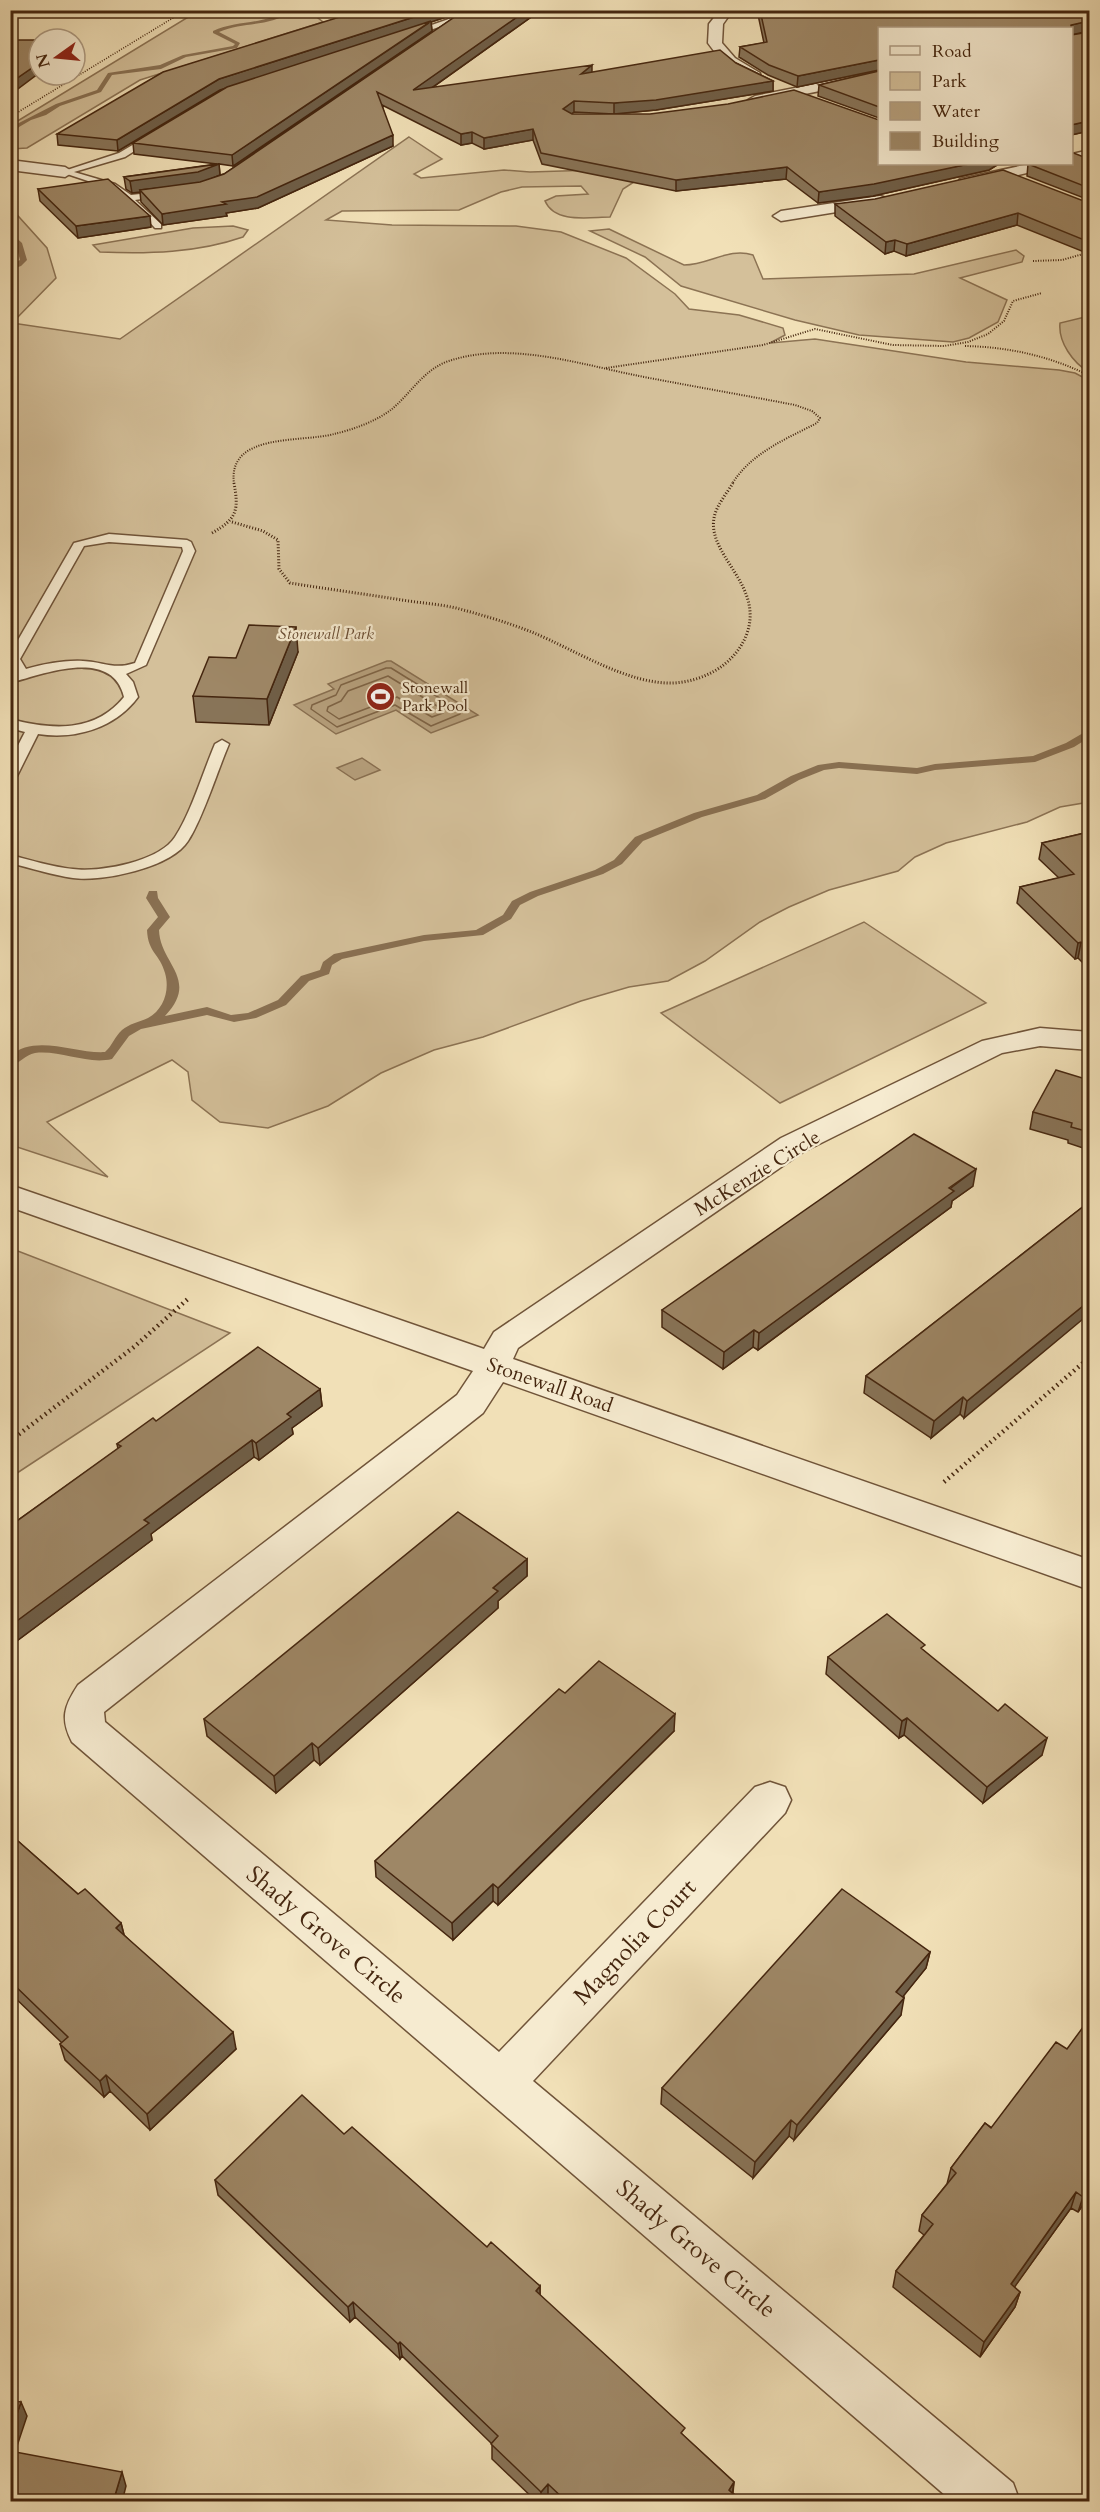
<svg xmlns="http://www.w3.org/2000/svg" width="1100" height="2512" viewBox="0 0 1100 2512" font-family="Cardo,serif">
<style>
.green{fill:#d4c09a;stroke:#8c7354;stroke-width:1.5}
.water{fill:#b7a17e;stroke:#897052;stroke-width:1.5}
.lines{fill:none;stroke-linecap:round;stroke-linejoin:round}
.shore{stroke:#7e6446;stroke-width:1.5}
.stream{fill:#897052;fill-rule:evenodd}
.lane-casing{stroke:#705439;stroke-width:3}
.street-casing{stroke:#705439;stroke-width:3}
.path-far3{stroke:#45260f;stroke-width:1.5;stroke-dasharray:1 1.5;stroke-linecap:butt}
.path-far2{stroke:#45260f;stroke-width:2;stroke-dasharray:1 1.5;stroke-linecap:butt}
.path-far1{stroke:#45260f;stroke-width:3;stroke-dasharray:1 2;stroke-linecap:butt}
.path{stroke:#45260f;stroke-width:4.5;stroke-dasharray:1.5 4;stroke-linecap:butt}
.lane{fill:#f6ebd0;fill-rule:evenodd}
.street{fill:#f6ebd0;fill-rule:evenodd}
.wall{fill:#887458;stroke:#45260f;stroke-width:1.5}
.shaded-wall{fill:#6f5e47;stroke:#45260f;stroke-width:1.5}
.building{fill:#9e8766;stroke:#45260f;stroke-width:1.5}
.labels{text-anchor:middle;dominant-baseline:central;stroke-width:4.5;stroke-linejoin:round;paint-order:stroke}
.far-park-label{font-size:16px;font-style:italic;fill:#694c32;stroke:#f6ebd0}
.far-poi-label{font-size:16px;fill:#45260f;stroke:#f6ebd0;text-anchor:start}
.street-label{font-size:20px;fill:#45260f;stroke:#f6ebd0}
.near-street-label{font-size:24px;fill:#45260f;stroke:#f6ebd0}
</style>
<rect width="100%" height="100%" fill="#f1e0b7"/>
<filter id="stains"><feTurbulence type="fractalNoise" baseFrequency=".00333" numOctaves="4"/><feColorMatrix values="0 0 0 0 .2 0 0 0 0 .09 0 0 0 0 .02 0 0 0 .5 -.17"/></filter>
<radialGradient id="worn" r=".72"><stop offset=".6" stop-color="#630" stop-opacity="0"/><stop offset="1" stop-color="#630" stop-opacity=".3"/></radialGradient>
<path class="green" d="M198,11H315L313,14L323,22L140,80L27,148L11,149V125Z
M409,137L442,159L414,174L421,178L504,170L530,172L594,170L637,180L623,189L610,217C590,217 555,224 545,201L556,196L588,194L581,186L522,187L501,192L459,210L342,211L326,220L392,225L516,226L561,232L626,258L675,294L689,309L739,315L783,328L785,335L770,343L815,339L966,362L1059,370L1075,373L1090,381L1089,802L1060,807L1027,822L946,843L915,857L898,871L829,890L789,907L760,922L705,961L668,981L629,987L581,1001L483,1037L434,1050L381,1073L328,1106L268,1128L220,1122L192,1100L188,1072L172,1060L47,1122L108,1177L11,1145L10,207L47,248L56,278L12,323L120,339Z
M233,226L248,230L243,237C197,253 148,254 100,252L93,245L193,228Z
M609,229L684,265C709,265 729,247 753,255L763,279L914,274L1016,250L1024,256L1022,262L960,278L1007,300L998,322L969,338L953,342L859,335L795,320L681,286L645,257L590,231Z
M1089,316H1090L1089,372C1073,363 1058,342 1060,323Z
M864,922L986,1003L780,1103L661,1013Z
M10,1248L230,1333L11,1477Z"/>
<path class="water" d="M387,661H391L478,715L431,733L396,710L336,734L294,705L334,689L328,684Z
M362,758L380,770L355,780L337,768Z"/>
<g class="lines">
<path class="shore" d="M386,668H391L459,710L460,714L431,726L395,705L337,727L311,709L312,705L336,695L341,685Z
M388,676L442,709L443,713L432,717L397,697L339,719L327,711L328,707L341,701L348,691Z"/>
<path class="stream" d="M287,10H293C270,28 244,21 219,32L240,43L237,48L186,57L161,69L112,75L101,92L60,106L46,115L31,120L19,127L10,138V131L15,125L56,104L97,90L108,73L160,65L183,55L233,46L235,44L213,33V31C237,20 264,25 287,10Z
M10,232L22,243L27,260L21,266L10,270V266L20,260L16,244L10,238Z
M1090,729V737L1074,747L1035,762L935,770L917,774L839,768L824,770L799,780L765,799L702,817L643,841L622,864L603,874L538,896L520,905L511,919L483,935L424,941L342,959L332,965L329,974L309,981L286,1005L256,1018L234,1022L207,1015L141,1029L129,1036L112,1059C87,1065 61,1050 35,1053C25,1055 20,1063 10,1067V1056C35,1033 76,1054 105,1052C112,1046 115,1036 122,1030C129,1024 139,1022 148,1018C164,1009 170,990 165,973C160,954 148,953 147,930L158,917L146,898L149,891H157L158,898L170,917L159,930C160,964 200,979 165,1016L207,1007L231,1015L248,1013L278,1000L301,976L320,970L323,962L334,954L424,935L476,930L503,915L512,901L530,892L595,870L614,860L635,837L694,813L757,795L791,776L818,765L839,762L917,768L935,764L1033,756L1066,743Z"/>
<defs>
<path id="lane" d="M469,12L476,14L413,36L406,34Z
M151,134L158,136L125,157L74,172L115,184L131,195L168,191V195L135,200L161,224V228H155L130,201L109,188L61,172L119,153Z
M109,534L187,540L191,542L195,551L146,665L126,674L133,682L138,697C115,728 75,740 38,734L17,776L10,780V761L25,732L10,728V719C52,730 95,733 124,697C112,647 44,674 10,683V674L15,672L10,664V654L74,543ZM109,542L182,547L183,551L135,663C114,670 104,662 83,661C64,660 44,664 26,669L20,659L84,546Z
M222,740L229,744C217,772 203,818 188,841C171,868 102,882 73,878C52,875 31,868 10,863V855C31,860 52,867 73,869C100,873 160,861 175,837C191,813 203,772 215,744Z"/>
<path id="street" d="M720,10H733L723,24L722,43L735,58L760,73V79C740,84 718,57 708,43L709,24Z
M880,71V79L755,104L748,100L755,96Z
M1090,150V159L1072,162V154Z
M10,160L65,167L73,172L65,177L10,170Z
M1029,164H1056L1053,167L966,187L958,182L960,179Z
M880,196L886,198L888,201L886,204L781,221L773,216L781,211Z
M1040,1028L1090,1032V1050L1040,1046L1002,1053L803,1152L518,1348L513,1359L1090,1560V1590L503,1382L483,1413L104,1712L105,1722L499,2052L755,1787L770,1782L785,1787L791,1800L785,1813L533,2081L1013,2483L1020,2502H953L72,1742C60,1719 64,1706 78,1685L457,1395L473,1371L10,1207V1185L484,1349L494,1332L781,1138L982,1041Z"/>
</defs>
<use href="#lane" class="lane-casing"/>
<use href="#street" class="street-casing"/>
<path class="path-far3" d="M10,117L186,10"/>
<path class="path-far2" d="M1033,261L1062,260L1090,252
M965,346C1009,347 1050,356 1090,376
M606,368L763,345L815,329L893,345L944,346L968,342L988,334L1004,321L1013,301L1042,293
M234,484C227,432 301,443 334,434C352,430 377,421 392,409C410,394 423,371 446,362C507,340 579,364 639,376C691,386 743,395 795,405L812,411L820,418L817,423C786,439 751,453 732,484"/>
<path class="path-far1" d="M232,522L263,531L278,540L279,569L290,583C327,589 365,594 402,600C420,603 439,604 456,608C482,615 510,623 534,633C575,650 629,685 674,683C704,681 734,665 746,636C766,586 707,556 714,518C716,506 727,493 733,483
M212,533C237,519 239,510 234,483"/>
<path class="path" d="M10,1441L134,1347L190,1297
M944,1482L1090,1357"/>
<use href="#lane" class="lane"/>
<use href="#street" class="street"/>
</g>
<path class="wall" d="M465,10H541L432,88L592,73L736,63L773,81V91L656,110L614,114L574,112L571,114L879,164H1025L997,165L989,170L873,196L818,203L786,179L676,191L542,164L533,140L484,149L472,143L461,145L382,105L393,146L258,208L226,213L227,216L163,225L141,202L140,192L132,193L126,189L124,177L217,164L134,154L133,143L226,88L220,90L118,151L58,145L57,134L461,12L431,22L432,31L233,166L219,164L220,175L224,174Z
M757,10H1089V31L1072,35L1089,32V131L1071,135V28L797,87L768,75L739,57L740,47L764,43Z
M879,71V118L818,96L819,85Z
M1089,159V200L1027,176L1028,164Z
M38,189L151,227L78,238L40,201Z
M1089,203V254L1017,225L906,256L894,251L885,254L835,216V204Z
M298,652L269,725L196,722L193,696L236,658Z
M1089,832V969L1078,958L1075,959L1017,903L1020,887L1059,878L1039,859L1042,843Z
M1089,1080V1150L1068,1143V1140L1030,1129L1033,1112Z
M973,1186L952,1201L951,1207L758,1350L753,1347L723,1369L662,1327V1310Z
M1089,1202L964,1418L960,1414L931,1438L864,1393L866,1376Z
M320,1389L322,1406L292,1428L293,1434L259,1460L254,1457L200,1497L151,1534L152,1540L10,1646V1526L118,1449L117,1444L156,1421Z
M527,1559V1576L498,1601V1608L320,1765L314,1760L276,1793L207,1736L204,1719Z
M924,1651L1042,1755L983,1803L904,1735L899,1738L826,1674L828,1657Z
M565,1693L674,1731L498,1905L493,1901L453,1940L376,1877L375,1861Z
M10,1834L78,1894L121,1923L124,1935L236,2049L150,2130L110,2091L104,2097L65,2060L60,2044L62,2043L10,1993Z
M930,1952L926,1968L902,1997L901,2015L794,2140L789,2136L753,2178L661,2104L662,2088Z
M985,2123L1089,2196L1078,2212L1071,2208L1014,2287L1020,2292L1015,2307L980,2357L893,2287L896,2271L924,2235L919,2231L922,2215L947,2184L951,2168Z
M344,2134L487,2247L540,2286V2296L684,2436L734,2482L733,2493L742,2502H552L548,2498L545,2502H537L492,2459V2444L402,2356L400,2359L355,2317L350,2322L218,2195L215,2180Z"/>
<path class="shaded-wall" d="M436,10H461V12L431,22L432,31L233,166L232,155L429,23L220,90L118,151L117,140L219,79Z
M527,10H541L413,101V90Z
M1089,21V31L1071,35V25Z
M879,60V70L797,87L798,76Z
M39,63V73L11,94L10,83Z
M592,65V76L581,74Z
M773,81V91L656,110L614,114V103Z
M574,101V112L563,120V109Z
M1089,121V131L1071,135V125Z
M533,129V140L484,149V138Z
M472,132V143L461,145V134Z
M393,135V146L258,208L226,213L227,216L163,225L162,214L222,202Z
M219,164L220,175L199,184L140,190V192L132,193L130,181Z
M969,164H997V165L989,170L873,196L818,203L819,192Z
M787,167L786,179L676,191V180Z
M1018,213L1017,225L906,256L907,244Z
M150,216L151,227L78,238L76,226Z
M895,240L894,251L885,254L886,242Z
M296,627L298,652L269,725L267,699Z
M1081,942L1078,958L1075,959L1078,943Z
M976,1169L973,1186L952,1201L951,1207L758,1350L759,1333Z
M1089,1301V1314L964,1418L967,1401Z
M754,1330L753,1347L723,1369L724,1352Z
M320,1389L322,1406L292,1428L293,1434L259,1460L256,1443L287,1414Z
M963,1397L960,1414L931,1438L934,1421Z
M252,1440L254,1457L151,1534L152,1540L10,1646V1626L144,1520Z
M527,1559V1576L498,1601V1608L320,1765L318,1748L493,1588Z
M675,1714L674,1731L498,1905V1888Z
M907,1718L904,1735L899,1738L902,1721Z
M1047,1738L1042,1755L983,1803L987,1787Z
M312,1743L314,1760L276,1793L274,1776Z
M493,1884V1901L453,1940L452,1923Z
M121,1923L125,1939L116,1928Z
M930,1952L926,1968L893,2009L896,1992Z
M904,1998L901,2015L794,2140L797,2125Z
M233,2032L236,2049L150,2130L147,2114Z
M106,2075L110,2091L104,2097L100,2081Z
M791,2120L789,2136L753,2178L755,2162Z
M1089,2188V2196L1078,2212L1083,2197Z
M1076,2192L1071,2208L1006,2299L1011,2284Z
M540,2286V2301L536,2291Z
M1020,2292L1015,2307L980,2357L984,2342Z
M353,2302L355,2317L350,2322L348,2307Z
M400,2342L402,2356L400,2359L398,2344Z
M21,2402L27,2416L11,2464L10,2434Z
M122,2472L126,2486L122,2502H113Z
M734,2482L732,2495L729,2490Z
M548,2484V2498L545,2502H541V2492Z"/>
<path class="building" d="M362,10H436L219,79L117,140L57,134L163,72Z
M465,10L516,11L517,10H527L413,90L592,65L581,74L720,50L736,63L773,81L656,100L614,103L574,101L563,109L572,114H650L728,104L794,90L879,120V164H969L874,184L819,192L787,167L676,180L541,153L533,129L484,138L472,132L461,134L377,92L393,135L257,197L222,202L226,204L162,214L140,190L200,182L224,174Z
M760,10H1089V21L1071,25V28H879V60L798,76L769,65L740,47L767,42Z
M431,21L232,155L133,143L227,87Z
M1071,29L1072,35L1089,32V121L1071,125Z
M10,40H39V63L10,83Z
M879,71V107L819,85Z
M1071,152L1089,159V188L1028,164H1071Z
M219,164L198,172L130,181L124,177Z
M1003,170L1089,203V242L1018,213L907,244L895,240L886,242L835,204L875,199Z
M108,179L150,216L76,226L38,189Z
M249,625L296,627L267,699L193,696L209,657L236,658Z
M1089,832V877H1087L1089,880V950L1081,942L1078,943L1020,887L1074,874L1042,843Z
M1056,1070L1089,1080V1132L1071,1127L1072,1123L1033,1112Z
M914,1134L976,1169L949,1188L954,1191L759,1333L754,1330L724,1352L662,1310Z
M1089,1202V1301L967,1401L963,1397L934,1421L866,1376Z
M258,1347L320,1389L287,1414L291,1417L256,1443L252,1440L144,1520L149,1523L10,1626V1526L121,1446L117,1444L153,1418L156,1421Z
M458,1512L527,1559L493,1588L498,1591L318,1748L312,1743L274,1776L204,1719Z
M887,1614L925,1645L921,1648L998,1711L1005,1704L1047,1738L987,1787L907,1718L902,1721L828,1657Z
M599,1661L675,1714L498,1888L493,1884L452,1923L375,1861L559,1689L565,1693Z
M10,1834L78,1894L85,1889L121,1923L116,1928L233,2032L147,2114L106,2075L100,2081L60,2044L68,2037L10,1981Z
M842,1889L930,1952L896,1992L904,1998L797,2125L791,2120L755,2162L662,2088Z
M1089,2019V2188L1083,2197L1076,2192L1011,2284L1020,2292L984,2342L896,2271L933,2224L922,2215L956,2173L951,2168L985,2123L991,2128L1056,2042L1067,2049Z
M302,2095L344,2134L352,2127L487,2247L491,2242L540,2286L536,2291L685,2428L681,2433L734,2482L729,2490L742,2502H567L548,2484L541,2492L491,2444L498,2436L400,2342L398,2344L353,2302L348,2307L215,2180Z
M10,2400L21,2402L10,2434Z
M10,2451L122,2472L113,2502H10Z"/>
<defs>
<symbol id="stadium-disc" viewBox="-11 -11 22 22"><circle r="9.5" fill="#8f2418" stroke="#f6ebd0"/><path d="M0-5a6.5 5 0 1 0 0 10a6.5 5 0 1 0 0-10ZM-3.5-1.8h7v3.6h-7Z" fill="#fff"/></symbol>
</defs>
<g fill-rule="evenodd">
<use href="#stadium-disc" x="364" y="680" width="33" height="33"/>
</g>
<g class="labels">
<g class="far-park-label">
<text x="326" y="634">Stonewall Park</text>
</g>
<g class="far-poi-label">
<text x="402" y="688">Stonewall<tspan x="402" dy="18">Park Pool</tspan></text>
</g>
<g class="street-label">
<text transform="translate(757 1173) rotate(-32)">McKenzie Circle</text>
<text transform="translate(550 1385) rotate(19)">Stonewall Road</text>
</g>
<g class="near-street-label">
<text transform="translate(326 1935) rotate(40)">Shady Grove Circle</text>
<text transform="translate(635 1942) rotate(-46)">Magnolia Court</text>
<text transform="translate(696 2249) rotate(40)">Shady Grove Circle</text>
</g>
</g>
<rect width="1100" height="2512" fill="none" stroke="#f1e0b7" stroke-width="36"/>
<rect x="12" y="12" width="1076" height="2488" fill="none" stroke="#45260f" stroke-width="3"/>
<rect x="18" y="18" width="1064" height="2476" fill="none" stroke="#45260f" stroke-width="1.5"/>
<rect x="878" y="27" width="195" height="138" fill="#f6ebd0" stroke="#af9c83" stroke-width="1.5"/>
<rect x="890" y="46" width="30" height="9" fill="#f6ebd0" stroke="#af9c83" stroke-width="1.5"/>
<text x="932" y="57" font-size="18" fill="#45260f">Road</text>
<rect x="890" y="72" width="30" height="18" fill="#d4c09a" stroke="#af9c83" stroke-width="1.5"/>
<text x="932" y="87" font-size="18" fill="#45260f">Park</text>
<rect x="890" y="102" width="30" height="18" fill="#b7a17e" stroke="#af9c83" stroke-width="1.5"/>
<text x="932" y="117" font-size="18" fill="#45260f">Water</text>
<rect x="890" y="132" width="30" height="18" fill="#9e8766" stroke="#af9c83" stroke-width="1.5"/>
<text x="932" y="147" font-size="18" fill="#45260f">Building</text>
<g transform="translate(57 57) rotate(255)"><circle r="28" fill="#f6ebd0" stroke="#af9c83" stroke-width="1.5"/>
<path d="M0-4.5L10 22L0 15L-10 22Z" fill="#8f2418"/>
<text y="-9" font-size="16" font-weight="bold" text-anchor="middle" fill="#45260f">N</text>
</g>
<rect width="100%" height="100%" filter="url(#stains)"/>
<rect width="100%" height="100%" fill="url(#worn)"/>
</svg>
